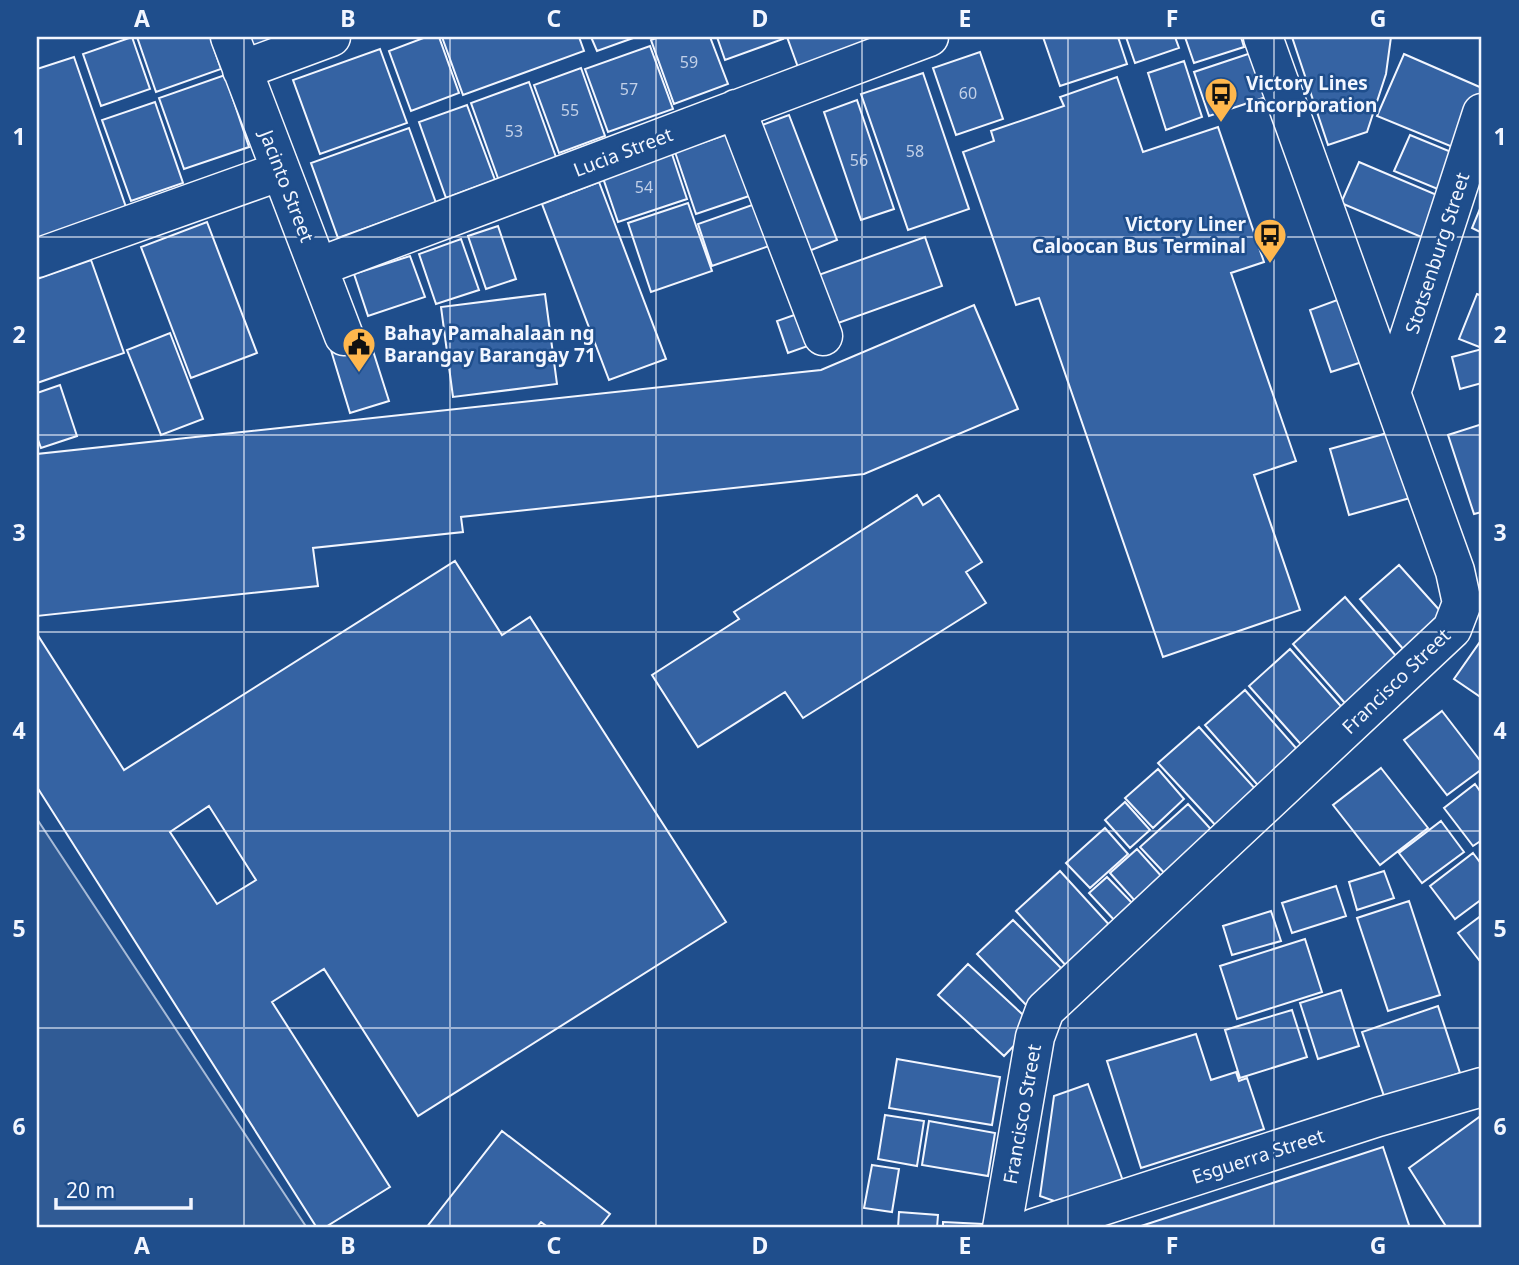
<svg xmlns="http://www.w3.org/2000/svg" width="1519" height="1265" viewBox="0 0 1519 1265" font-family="'Noto Sans',sans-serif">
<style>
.parking{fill:#305b95;stroke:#a8bbd7;stroke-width:2}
.building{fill:#3563a3;stroke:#f2f6ff;stroke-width:2;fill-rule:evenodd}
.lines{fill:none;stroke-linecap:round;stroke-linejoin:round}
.street-casing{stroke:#f2f6ff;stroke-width:41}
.street{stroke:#1f4e8c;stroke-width:38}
.grid{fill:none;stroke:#f2f6ff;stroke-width:2;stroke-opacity:0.55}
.labels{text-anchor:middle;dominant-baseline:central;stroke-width:5;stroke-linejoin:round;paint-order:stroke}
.number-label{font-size:16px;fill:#c3d1e8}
.poi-label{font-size:19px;font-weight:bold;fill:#f2f6ff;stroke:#1f4e8c;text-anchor:start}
.street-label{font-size:19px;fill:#f2f6ff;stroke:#1f4e8c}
.neatline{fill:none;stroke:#f2f6ff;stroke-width:2.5}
.grid-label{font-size:23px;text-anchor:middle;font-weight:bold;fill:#f2f6ff}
</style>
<rect width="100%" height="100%" fill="#1f4e8c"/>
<path class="parking" d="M37,819L307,1228H37Z"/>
<path class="building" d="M132,37L150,89L101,106L83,54Z
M137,37H210L221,69L156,92Z
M239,37H303L246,57Z
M426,37H439L459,93L411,111L389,51Z
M442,37H579L584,51L463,95Z
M591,37H636L597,51Z
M659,37H710L728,84L674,104L651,40Z
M717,37H782L783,39L725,60Z
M787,37H874L876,42L799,70Z
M1043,37H1118L1127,64L1060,86Z
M1126,37H1175L1179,48L1135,63Z
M1185,37H1241L1244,47L1194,63Z
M1292,37H1391L1386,74L1367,132L1328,145Z
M650,46L673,109L608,132L585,69Z
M380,49L407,123L320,154L293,80Z
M980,52L1003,119L956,135L933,68Z
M1251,53L1266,97L1209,116L1194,72Z
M1404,54L1482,88V97L1460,150L1377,116Z
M74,57L128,213L37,244V69Z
M1184,61L1202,117L1166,130L1148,73Z
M581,68L605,136L559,153L534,85Z
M923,73L969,209L908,230L861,94Z
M225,75L249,147L184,169L159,98Z
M1117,77L1143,152L1218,127L1264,262L1231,273L1296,461L1254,475L1300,610L1163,657L1039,298L1016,305L963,152L994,141L991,131L1064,106L1060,97Z
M529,82L557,160L499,181L471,103Z
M857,100L894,209L861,220L824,112Z
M155,102L183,183L131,201L102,120Z
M467,105L495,180L446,198L419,122Z
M789,115L837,240L809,251L762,125Z
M409,128L436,203L338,238L311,163Z
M731,133L752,195L696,214L675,152Z
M1410,135L1456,154L1440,190L1394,171Z
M671,151L687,199L618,222L602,175Z
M1359,162L1451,201L1433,242L1341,203Z
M599,182L666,359L609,380L542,204Z
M688,203L712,271L651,292L628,223Z
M755,204L769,246L712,266L698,224Z
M1482,204V233L1472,228Z
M207,222L257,353L191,378L141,247Z
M498,226L516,279L486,289L468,236Z
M925,237L942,286L827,327L810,278Z
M461,239L479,290L436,304L419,254Z
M410,256L425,297L368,316L354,274Z
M91,260L124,353L37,383V279Z
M545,294L557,384L453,397L441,307Z
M1477,294L1482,296V348L1459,339Z
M1340,299L1362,362L1331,372L1310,310Z
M974,305L1018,409L864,474L461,517L463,532L313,548L318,586L37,616V454L821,370Z
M797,314L808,346L788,353L777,321Z
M170,333L203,419L161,435L127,350Z
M368,335L389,401L350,413L330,347Z
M1482,349V383L1460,389L1452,357Z
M60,385L77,436L41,448L37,437V393Z
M1482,424V512L1474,514L1448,435Z
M1391,432L1410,498L1349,515L1330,449Z
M917,495L923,505L939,495L982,562L966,572L986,603L803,718L785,692L698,747L652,675L739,619L734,612Z
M455,561L502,635L530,617L726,922L418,1116L324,969L272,1002L390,1187L324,1228H317L37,787V634L124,770ZM209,806L256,880L217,904L170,832Z
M1399,565L1451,623L1411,658L1360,599Z
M1345,597L1403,664L1351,710L1293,644Z
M1482,639V698L1454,679Z
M1290,649L1347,713L1305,749L1249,686Z
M1245,690L1303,756L1263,791L1205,725Z
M1442,711L1482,763V769L1447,795L1404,740Z
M1199,727L1258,792L1218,828L1158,763Z
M1381,768L1428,828L1380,865L1333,805Z
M1158,769L1184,799L1153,828L1125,798Z
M1475,784L1482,794V840L1473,846L1444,808Z
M1125,802L1150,830L1130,848L1105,820Z
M1188,804L1217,836L1169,878L1140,847Z
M1441,821L1464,852L1422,883L1399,853Z
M1105,828L1128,854L1090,888L1066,863Z
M1137,849L1163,878L1136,902L1110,873Z
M1473,853L1482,865V899L1455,919L1430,886Z
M1060,871L1113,929L1069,969L1016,911Z
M1384,871L1394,898L1357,910L1349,882Z
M1107,877L1134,905L1116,922L1089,893Z
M1336,886L1346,916L1292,933L1282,903Z
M1409,901L1440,995L1388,1011L1357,918Z
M1271,911L1281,941L1232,955L1223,926Z
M1482,915V958L1479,960L1458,933Z
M1013,920L1067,974L1031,1010L977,954Z
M1305,939L1322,992L1237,1019L1220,966Z
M968,964L1034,1025L1004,1056L938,995Z
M1341,990L1359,1046L1318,1059L1300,1003Z
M1438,1006L1460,1073L1385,1099L1362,1032Z
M1292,1010L1307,1057L1240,1078L1225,1030Z
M1196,1034L1211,1080L1236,1072L1239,1081L1247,1078L1264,1129L1141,1168L1107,1061Z
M897,1059L1000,1077L992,1125L889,1108Z
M1088,1084L1123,1181L1057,1202L1040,1196L1054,1096Z
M885,1115L924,1121L917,1166L878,1159Z
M1482,1115V1228H1447L1409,1168Z
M929,1121L995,1133L988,1176L922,1165Z
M502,1131L610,1214L599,1228H549L541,1222L536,1228H426Z
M1383,1147L1410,1228H1135Z
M872,1165L899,1169L892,1212L864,1208Z
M899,1212L938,1215L937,1228H898Z
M943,1222L983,1224V1228H943Z"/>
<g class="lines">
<defs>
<path id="street" d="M230,37L344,336
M242,70L331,37
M736,109L823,336
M37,258L281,171
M318,267L929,37
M1391,393L1482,113
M1002,1228L1035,1037L1045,1010L1452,629L1462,603L1455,571L1263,37
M1034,1228L1378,1117L1482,1087"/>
</defs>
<use href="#street" class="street-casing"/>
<use href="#street" class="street"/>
</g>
<path class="grid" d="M244,37V1228M450,37V1228M656,37V1228M862,37V1228M1068,37V1228M1274,37V1228M37,237H1482M37,435H1482M37,632H1482M37,831H1482M37,1028H1482"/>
<defs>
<symbol id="bus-pin" viewBox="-11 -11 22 30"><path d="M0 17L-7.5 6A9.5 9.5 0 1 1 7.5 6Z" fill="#ffb74d" stroke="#1f4e8c"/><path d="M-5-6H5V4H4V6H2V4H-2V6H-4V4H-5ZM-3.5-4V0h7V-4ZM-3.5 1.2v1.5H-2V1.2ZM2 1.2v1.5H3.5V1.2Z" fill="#111"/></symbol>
<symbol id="civic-pin" viewBox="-11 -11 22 30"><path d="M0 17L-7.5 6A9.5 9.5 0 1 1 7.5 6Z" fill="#ffb74d" stroke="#1f4e8c"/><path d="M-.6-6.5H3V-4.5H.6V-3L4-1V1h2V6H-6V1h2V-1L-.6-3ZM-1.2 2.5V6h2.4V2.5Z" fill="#111"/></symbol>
</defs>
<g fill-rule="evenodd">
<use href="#bus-pin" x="1202" y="75" width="38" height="52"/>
<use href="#bus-pin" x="1251" y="216" width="38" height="52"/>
<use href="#civic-pin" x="340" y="325" width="38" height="52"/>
</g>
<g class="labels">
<g class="number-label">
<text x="689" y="62">59</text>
<text x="629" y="89">57</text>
<text x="968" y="93">60</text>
<text x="570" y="110">55</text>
<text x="514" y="131">53</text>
<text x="915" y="151">58</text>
<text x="859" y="160">56</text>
<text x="644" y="187">54</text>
</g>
<g class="poi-label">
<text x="1246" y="83">Victory Lines<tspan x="1246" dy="22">Incorporation</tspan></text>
<text x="1246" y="224" text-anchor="end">Victory Liner<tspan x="1246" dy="22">Caloocan Bus Terminal</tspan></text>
<text x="384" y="333">Bahay Pamahalaan ng<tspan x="384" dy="22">Barangay Barangay 71</tspan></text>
</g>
<g class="street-label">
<text transform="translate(623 152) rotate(-21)">Lucia Street</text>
<text transform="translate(287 186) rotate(69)">Jacinto Street</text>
<text transform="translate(1437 253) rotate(-72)">Stotsenburg Street</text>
<text transform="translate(1396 681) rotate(-44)">Francisco Street</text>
<text transform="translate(1022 1114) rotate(-80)">Francisco Street</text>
<text transform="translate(1258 1156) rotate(-18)">Esguerra Street</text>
</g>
</g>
<rect width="1519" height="1265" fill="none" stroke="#1f4e8c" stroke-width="77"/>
<path d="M56 1198v10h135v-10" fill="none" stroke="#f2f6ff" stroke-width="3.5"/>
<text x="66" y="1198" font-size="21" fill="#f2f6ff" stroke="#1f4e8c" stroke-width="5" paint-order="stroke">20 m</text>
<rect x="38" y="38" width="1442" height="1188" class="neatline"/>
<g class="grid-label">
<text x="142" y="27">A</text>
<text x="348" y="27">B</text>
<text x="554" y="27">C</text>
<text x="760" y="27">D</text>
<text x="965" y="27">E</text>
<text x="1172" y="27">F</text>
<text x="1378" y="27">G</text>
<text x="19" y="145">1</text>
<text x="1500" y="145">1</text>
<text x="19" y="343">2</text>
<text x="1500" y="343">2</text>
<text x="19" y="541">3</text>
<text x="1500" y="541">3</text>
<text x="19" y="739">4</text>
<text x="1500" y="739">4</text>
<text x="19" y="937">5</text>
<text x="1500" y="937">5</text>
<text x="19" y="1135">6</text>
<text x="1500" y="1135">6</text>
<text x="142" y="1254">A</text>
<text x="348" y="1254">B</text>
<text x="554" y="1254">C</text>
<text x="760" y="1254">D</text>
<text x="965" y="1254">E</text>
<text x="1172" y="1254">F</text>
<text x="1378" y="1254">G</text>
</g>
</svg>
